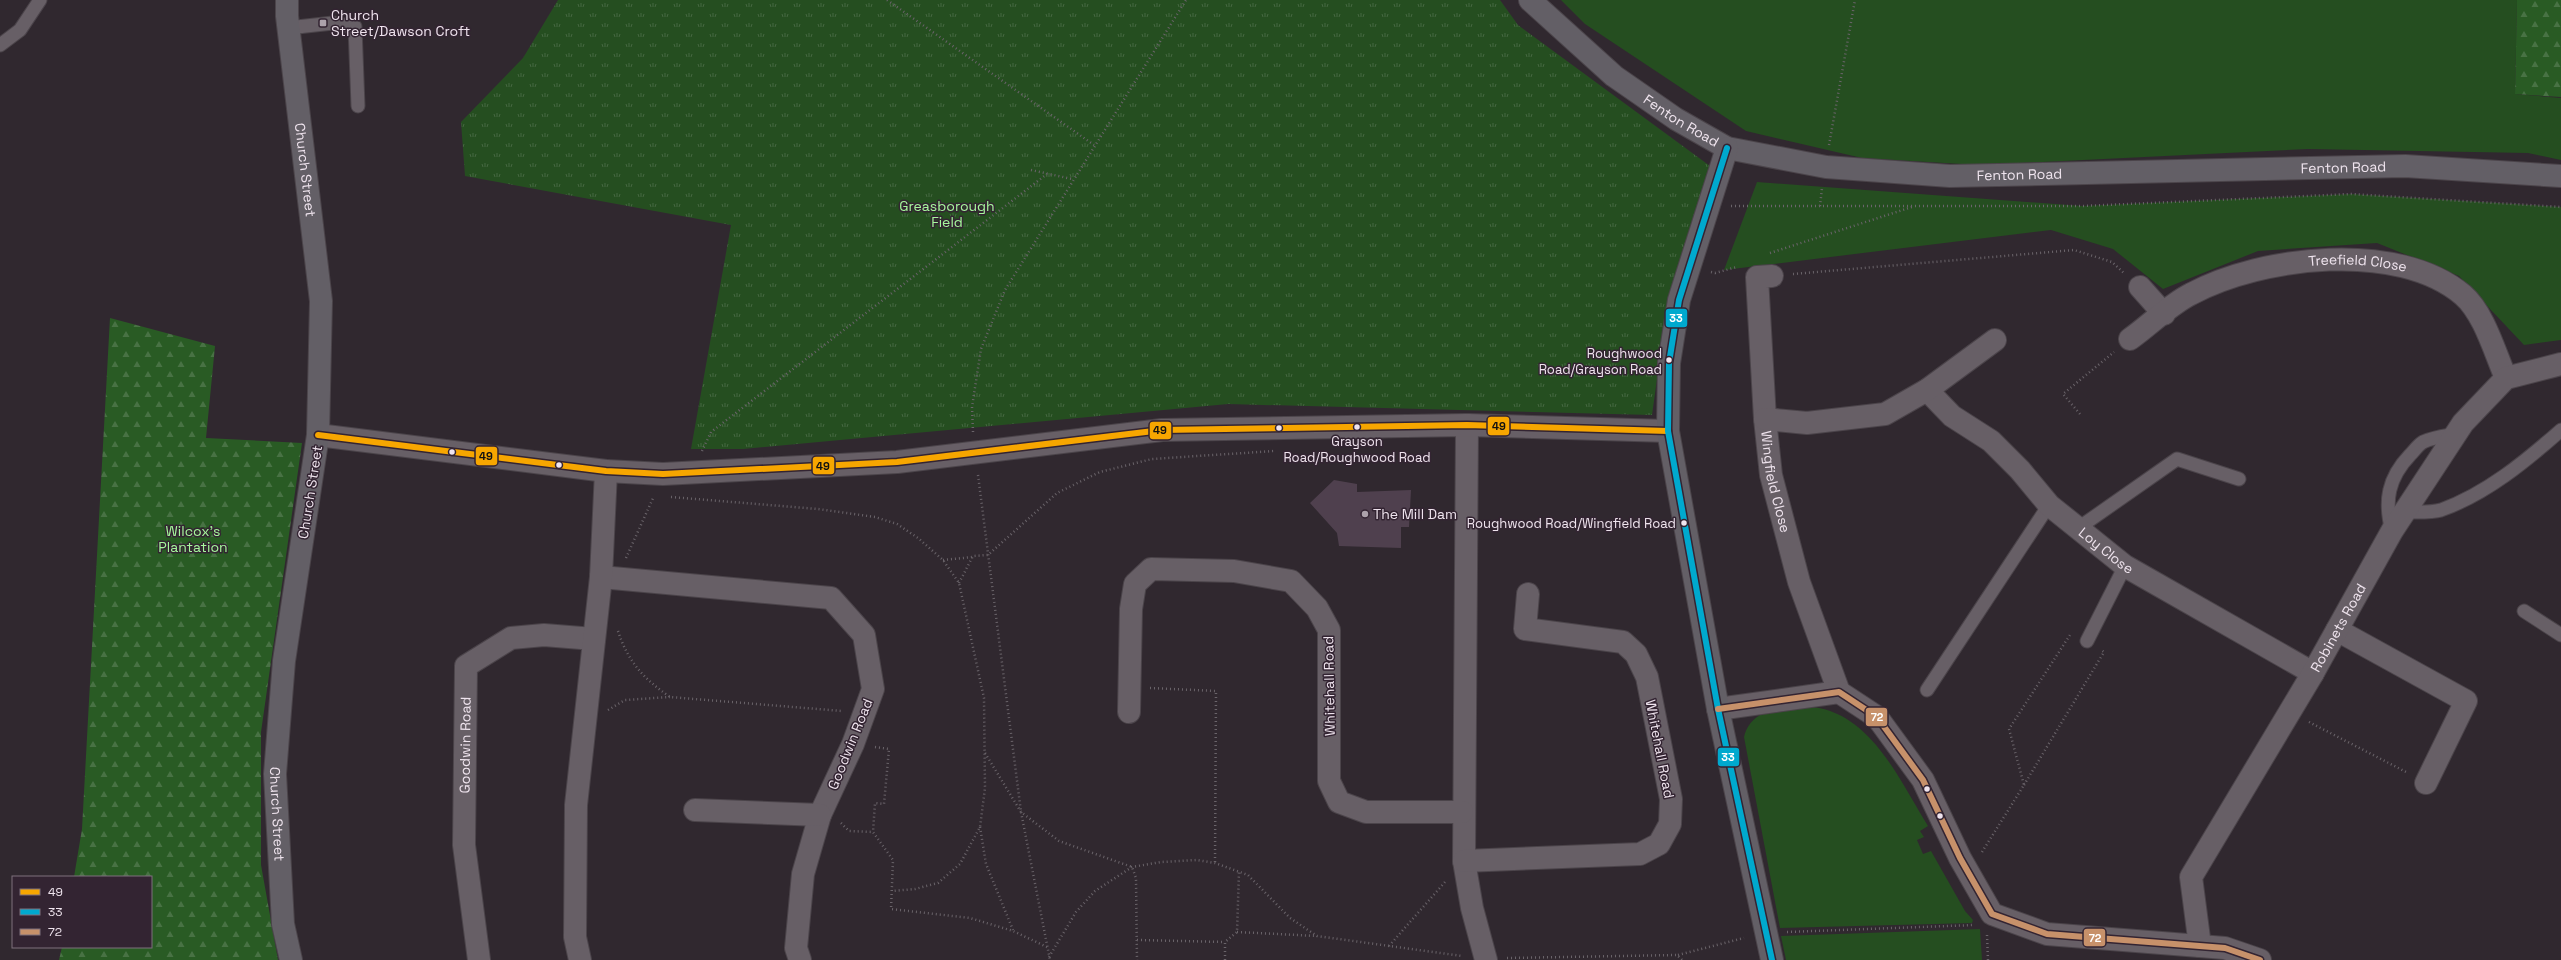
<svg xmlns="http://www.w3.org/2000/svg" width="2561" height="960" viewBox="0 0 2561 960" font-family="'Space Grotesk',sans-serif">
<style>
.green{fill:#254e20}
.forest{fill:url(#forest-firs)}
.park{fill:url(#park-tufts)}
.building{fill:#4f404e}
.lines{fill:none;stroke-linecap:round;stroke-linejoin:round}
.lane-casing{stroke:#4b444a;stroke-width:15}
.street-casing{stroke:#4b444a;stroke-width:24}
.secondary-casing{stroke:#4b444a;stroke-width:24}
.path{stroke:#6a646a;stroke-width:2.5;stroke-dasharray:1 3;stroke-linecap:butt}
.lane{stroke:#675f66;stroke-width:13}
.street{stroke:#675f66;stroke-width:22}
.secondary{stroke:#635f66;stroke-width:22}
.bus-1-casing{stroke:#332432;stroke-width:9}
.bus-2-casing{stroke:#332432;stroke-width:9}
.bus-3-casing{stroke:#332432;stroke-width:9}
.bus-1{stroke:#f7a600;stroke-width:6}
.bus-2{stroke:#00a9ce;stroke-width:6}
.bus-3{stroke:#c7916a;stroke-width:6}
.poi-dot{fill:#aca2ab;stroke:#332432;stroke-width:1.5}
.bus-dot{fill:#efe4ee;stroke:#332432;stroke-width:1.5}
.labels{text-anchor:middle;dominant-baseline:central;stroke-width:3;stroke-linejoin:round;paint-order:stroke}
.bus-label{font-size:13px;fill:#efe4ee;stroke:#332432;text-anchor:end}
.poi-label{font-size:14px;fill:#efe4ee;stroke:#332432;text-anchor:start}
.street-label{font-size:14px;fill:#efe4ee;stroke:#332432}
.park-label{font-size:14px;fill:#a6f89c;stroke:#332432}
.line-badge{stroke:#332432;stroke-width:1.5}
.badge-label{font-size:11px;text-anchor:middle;font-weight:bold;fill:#fff}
.pale-badge-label{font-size:11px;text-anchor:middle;font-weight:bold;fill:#111}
</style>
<defs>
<pattern id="forest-firs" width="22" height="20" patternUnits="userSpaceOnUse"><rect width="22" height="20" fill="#295b24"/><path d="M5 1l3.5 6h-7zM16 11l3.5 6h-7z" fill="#487244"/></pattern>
<pattern id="park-tufts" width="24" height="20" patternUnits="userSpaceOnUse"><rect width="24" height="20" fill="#254e20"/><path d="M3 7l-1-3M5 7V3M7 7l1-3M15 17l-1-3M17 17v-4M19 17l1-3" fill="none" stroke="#456741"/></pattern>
</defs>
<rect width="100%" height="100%" fill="#30282f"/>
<path class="green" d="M1561,0H2517L2515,94L2561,98V160L2528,153L2308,149L1978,165L1862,158L1746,131L1585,24Z
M1757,182L2082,206L2351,194L2561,207V340L2524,345L2459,276L2377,243L2258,251L2163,289L2113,249L2051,230L1724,270Z
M1782,707C1794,707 1808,706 1819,708C1874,719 1901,783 1928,826L1920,831L1924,837L1917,840L1923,854L1931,851L1965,911L1973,920L1972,923L1780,928L1744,737C1749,717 1764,712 1782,707Z
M1980,929L1982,960H1786L1781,936Z"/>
<path class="forest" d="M2517,0H2561V97L2515,94Z
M110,318L215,346L206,438L302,443L261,732V865L278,960H59L62,947H151V877H74L82,829Z"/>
<path class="park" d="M558,0H1500L1518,25L1710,166L1665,321L1652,415L1228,404L743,449H691L731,225L465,176L461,122L523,58Z"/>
<path class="building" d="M1334,480L1357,484V492L1411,490L1409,527H1401V548L1339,546L1337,533L1310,503Z"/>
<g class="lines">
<defs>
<path id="lane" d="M288,28L333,23L355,27L358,106
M0,45L20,30L40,0
M2404,512C2416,512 2431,513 2441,510C2486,494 2526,461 2561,430
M2077,529L2177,459L2239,479
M2392,531C2384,501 2388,478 2410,455C2414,451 2418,445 2423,442C2434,437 2445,436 2456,434
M2524,611L2561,635
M2087,641L2125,566
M1927,690L2049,505"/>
<g id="street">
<path id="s1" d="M1772,276L1757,277L1765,419L1771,475L1799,582L1839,692"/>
<path d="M2140,287L2164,314"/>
<path id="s2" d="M2130,339C2150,325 2169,305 2191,294C2262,256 2398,240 2463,295C2484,313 2495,353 2506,378"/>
<path id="s3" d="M1927,390L1952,416L1991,441L2020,470L2049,505L2125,566L2313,673"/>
<path d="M1765,419L1807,423L1885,414L1927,390L1995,340"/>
<path d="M1467,425L1464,861L1472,908L1486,960"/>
<path d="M318,435L606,471L663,474L897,462L1162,430L1467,425L1668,431"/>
<path d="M601,577L831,598L864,635L873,689L853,744L820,815L803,874L796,948L800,960"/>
<path d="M2337,630L2466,701L2426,783"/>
<path d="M1718,709L1839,692L1877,717L1923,780L1960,858L1992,914L2047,934L2225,948L2260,960"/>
<path d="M1129,712L1131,609L1135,584L1151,569L1234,571L1291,581L1317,608L1329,630V781L1339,802L1366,812H1462"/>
<path d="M695,810L820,815"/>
<path d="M1464,861L1640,854L1659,844L1670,824L1671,799L1647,677L1636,654L1623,642L1525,629L1528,594"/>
<path id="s4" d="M2200,946L2191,877L2313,673L2392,531L2463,423L2506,378L2561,364"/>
<path id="s5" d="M479,960L464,845L466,666L511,638L544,635L594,639"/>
<path d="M580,960L575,937L576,805L601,577L606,471"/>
</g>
<g id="secondary">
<path id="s6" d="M287,0V16L321,301L318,435L284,661L275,774L283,924L291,960"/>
<path id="s7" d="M1530,0L1614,76L1676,119L1727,148L1826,167L1950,176L2405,166L2561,176"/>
<path d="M1727,148L1679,300L1669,363L1668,431L1718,709L1772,960"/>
</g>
</defs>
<use href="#lane" class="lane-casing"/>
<use href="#street" class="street-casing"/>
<use href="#secondary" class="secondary-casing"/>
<path class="path" d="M887,0L1094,145
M1829,145L1855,0
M1031,170L1072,179
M1731,206H2082L2351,194L2561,207
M1820,206L1822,188
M1770,253L1912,207
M1711,272L1715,273L1737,267
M1793,274L2074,250L2112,262L2125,274
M2080,414L2063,394L2114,352
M973,432L972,407L981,349L1005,290L1186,0
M702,451L711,432L1047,174
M978,475L1021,812L1050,960
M671,497L818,509L875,517L897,524L918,538L943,560L959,583L984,698L985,788L980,827L960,864L938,883L915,889L892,891
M626,558L654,496
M943,560L973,557
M959,583L973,556L988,555L1057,493L1100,472L1152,459L1274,451
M618,631C628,662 644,679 670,697L842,711
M1150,688L1216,691L1215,863
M608,710L625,700L670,697
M2309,722L2408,773
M875,747L889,749L884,804L875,803L873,832L893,860L891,909L970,918L1013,931L1047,947
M985,753L1021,812L1059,841L1132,867L1136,878L1137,960
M2024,785L2104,652L2101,650
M841,823L849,831L873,832
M980,827L986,864L1013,930
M1982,852L2024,785L2009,729L2070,635
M1237,932L1317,936
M1787,932L1974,925
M1987,935L1988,960
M1137,940L1225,942
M1389,946L1445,882
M1678,955L1744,938
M1049,957L1076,912L1095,891L1132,867L1161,862L1197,860L1215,863L1248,875L1290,918L1317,936L1462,956
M1507,958L1677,955L1682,960
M1225,960V942L1237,932L1239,872"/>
<use href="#lane" class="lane"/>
<use href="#street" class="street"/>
<use href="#secondary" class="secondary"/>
<defs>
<path id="bus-1" d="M318,435L606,471L663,474L897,462L1162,430L1467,425L1668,431"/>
<path id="bus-2" d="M1727,148L1679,300L1669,363L1668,431L1718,709L1772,960"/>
<path id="bus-3" d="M1718,709L1839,692L1877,717L1923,780L1960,858L1992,914L2047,934L2225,948L2260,960"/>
</defs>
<use href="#bus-1" class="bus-1-casing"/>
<use href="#bus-2" class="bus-2-casing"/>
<use href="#bus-3" class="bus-3-casing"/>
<use href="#bus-1" class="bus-1"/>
<use href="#bus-2" class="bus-2"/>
<use href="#bus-3" class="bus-3"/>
</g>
<g class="poi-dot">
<rect x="319" y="19" width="8" height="8" rx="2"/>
<circle cx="1365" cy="514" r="4"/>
</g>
<g class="bus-dot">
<circle cx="1669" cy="360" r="3.5"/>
<circle cx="1357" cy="427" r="3.5"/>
<circle cx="1279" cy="428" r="3.5"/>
<circle cx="452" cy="452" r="3.5"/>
<circle cx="559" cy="465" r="3.5"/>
<circle cx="1684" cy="523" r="3.5"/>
<circle cx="1927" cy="789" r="3.5"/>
<circle cx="1940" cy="816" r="3.5"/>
</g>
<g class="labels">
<g class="bus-label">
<text x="1662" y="353">Roughwood<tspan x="1662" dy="16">Road/Grayson Road</tspan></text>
<text x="1357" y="441" text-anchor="middle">Grayson<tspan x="1357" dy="16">Road/Roughwood Road</tspan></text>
<text x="1676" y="523">Roughwood Road/Wingfield Road</text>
</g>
<g class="poi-label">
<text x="331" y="15">Church<tspan x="331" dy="16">Street/Dawson Croft</tspan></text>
<text x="1373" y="514">The Mill Dam</text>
</g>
<g class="street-label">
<text stroke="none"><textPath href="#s7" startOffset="194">Fenton Road</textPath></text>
<text stroke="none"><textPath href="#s7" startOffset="866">Fenton Road</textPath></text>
<text stroke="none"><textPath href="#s6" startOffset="171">Church Street</textPath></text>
<text stroke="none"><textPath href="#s7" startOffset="542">Fenton Road</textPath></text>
<text stroke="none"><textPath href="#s2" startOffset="248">Treefield Close</textPath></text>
<text stroke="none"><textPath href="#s1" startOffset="221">Wingfield Close</textPath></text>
<text transform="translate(310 492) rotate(-81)">Church Street</text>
<text stroke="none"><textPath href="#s3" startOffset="242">Loy Close</textPath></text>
<text stroke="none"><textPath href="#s4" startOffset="359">Robinets Road</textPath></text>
<text transform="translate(1329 686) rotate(-91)">Whitehall Road</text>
<text transform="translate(850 744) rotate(-68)">Goodwin Road</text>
<text stroke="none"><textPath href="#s5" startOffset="216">Goodwin Road</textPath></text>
<text transform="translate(1660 749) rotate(79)">Whitehall Road</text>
<text stroke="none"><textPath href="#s6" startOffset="819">Church Street</textPath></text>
</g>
<g class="park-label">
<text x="947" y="206">Greasborough<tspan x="947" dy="16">Field</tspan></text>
<text x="193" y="531">Wilcox's<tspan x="193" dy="16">Plantation</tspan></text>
</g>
</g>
<g class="line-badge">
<rect x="1665" y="308" width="23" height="20" rx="4" fill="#00a9ce"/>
<rect x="1487" y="416" width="23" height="20" rx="4" fill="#f7a600"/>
<rect x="1149" y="421" width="23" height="19" rx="4" fill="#f7a600"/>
<rect x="475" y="446" width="23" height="20" rx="4" fill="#f7a600"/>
<rect x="812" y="456" width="23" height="19" rx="4" fill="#f7a600"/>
<rect x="1865" y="707" width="23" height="20" rx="4" fill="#c7916a"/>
<rect x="1717" y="747" width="23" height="20" rx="4" fill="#00a9ce"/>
<rect x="2083" y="928" width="23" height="19" rx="4" fill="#c7916a"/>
</g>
<g class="badge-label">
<text x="1676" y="322">33</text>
<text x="1877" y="721">72</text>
<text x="1728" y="761">33</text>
<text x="2095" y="942">72</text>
</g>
<g class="pale-badge-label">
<text x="1499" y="430">49</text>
<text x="1160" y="434">49</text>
<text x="486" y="460">49</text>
<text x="823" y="470">49</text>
</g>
<rect x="12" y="876" width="140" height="72" fill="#332432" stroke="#7e717d"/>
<rect x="20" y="889" width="20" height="6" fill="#f7a600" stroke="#7e717d"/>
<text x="48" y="896" font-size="12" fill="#efe4ee">49</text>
<rect x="20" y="909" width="20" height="6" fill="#00a9ce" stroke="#7e717d"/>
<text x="48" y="916" font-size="12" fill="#efe4ee">33</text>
<rect x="20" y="929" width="20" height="6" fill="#c7916a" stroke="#7e717d"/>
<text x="48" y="936" font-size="12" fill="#efe4ee">72</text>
</svg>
